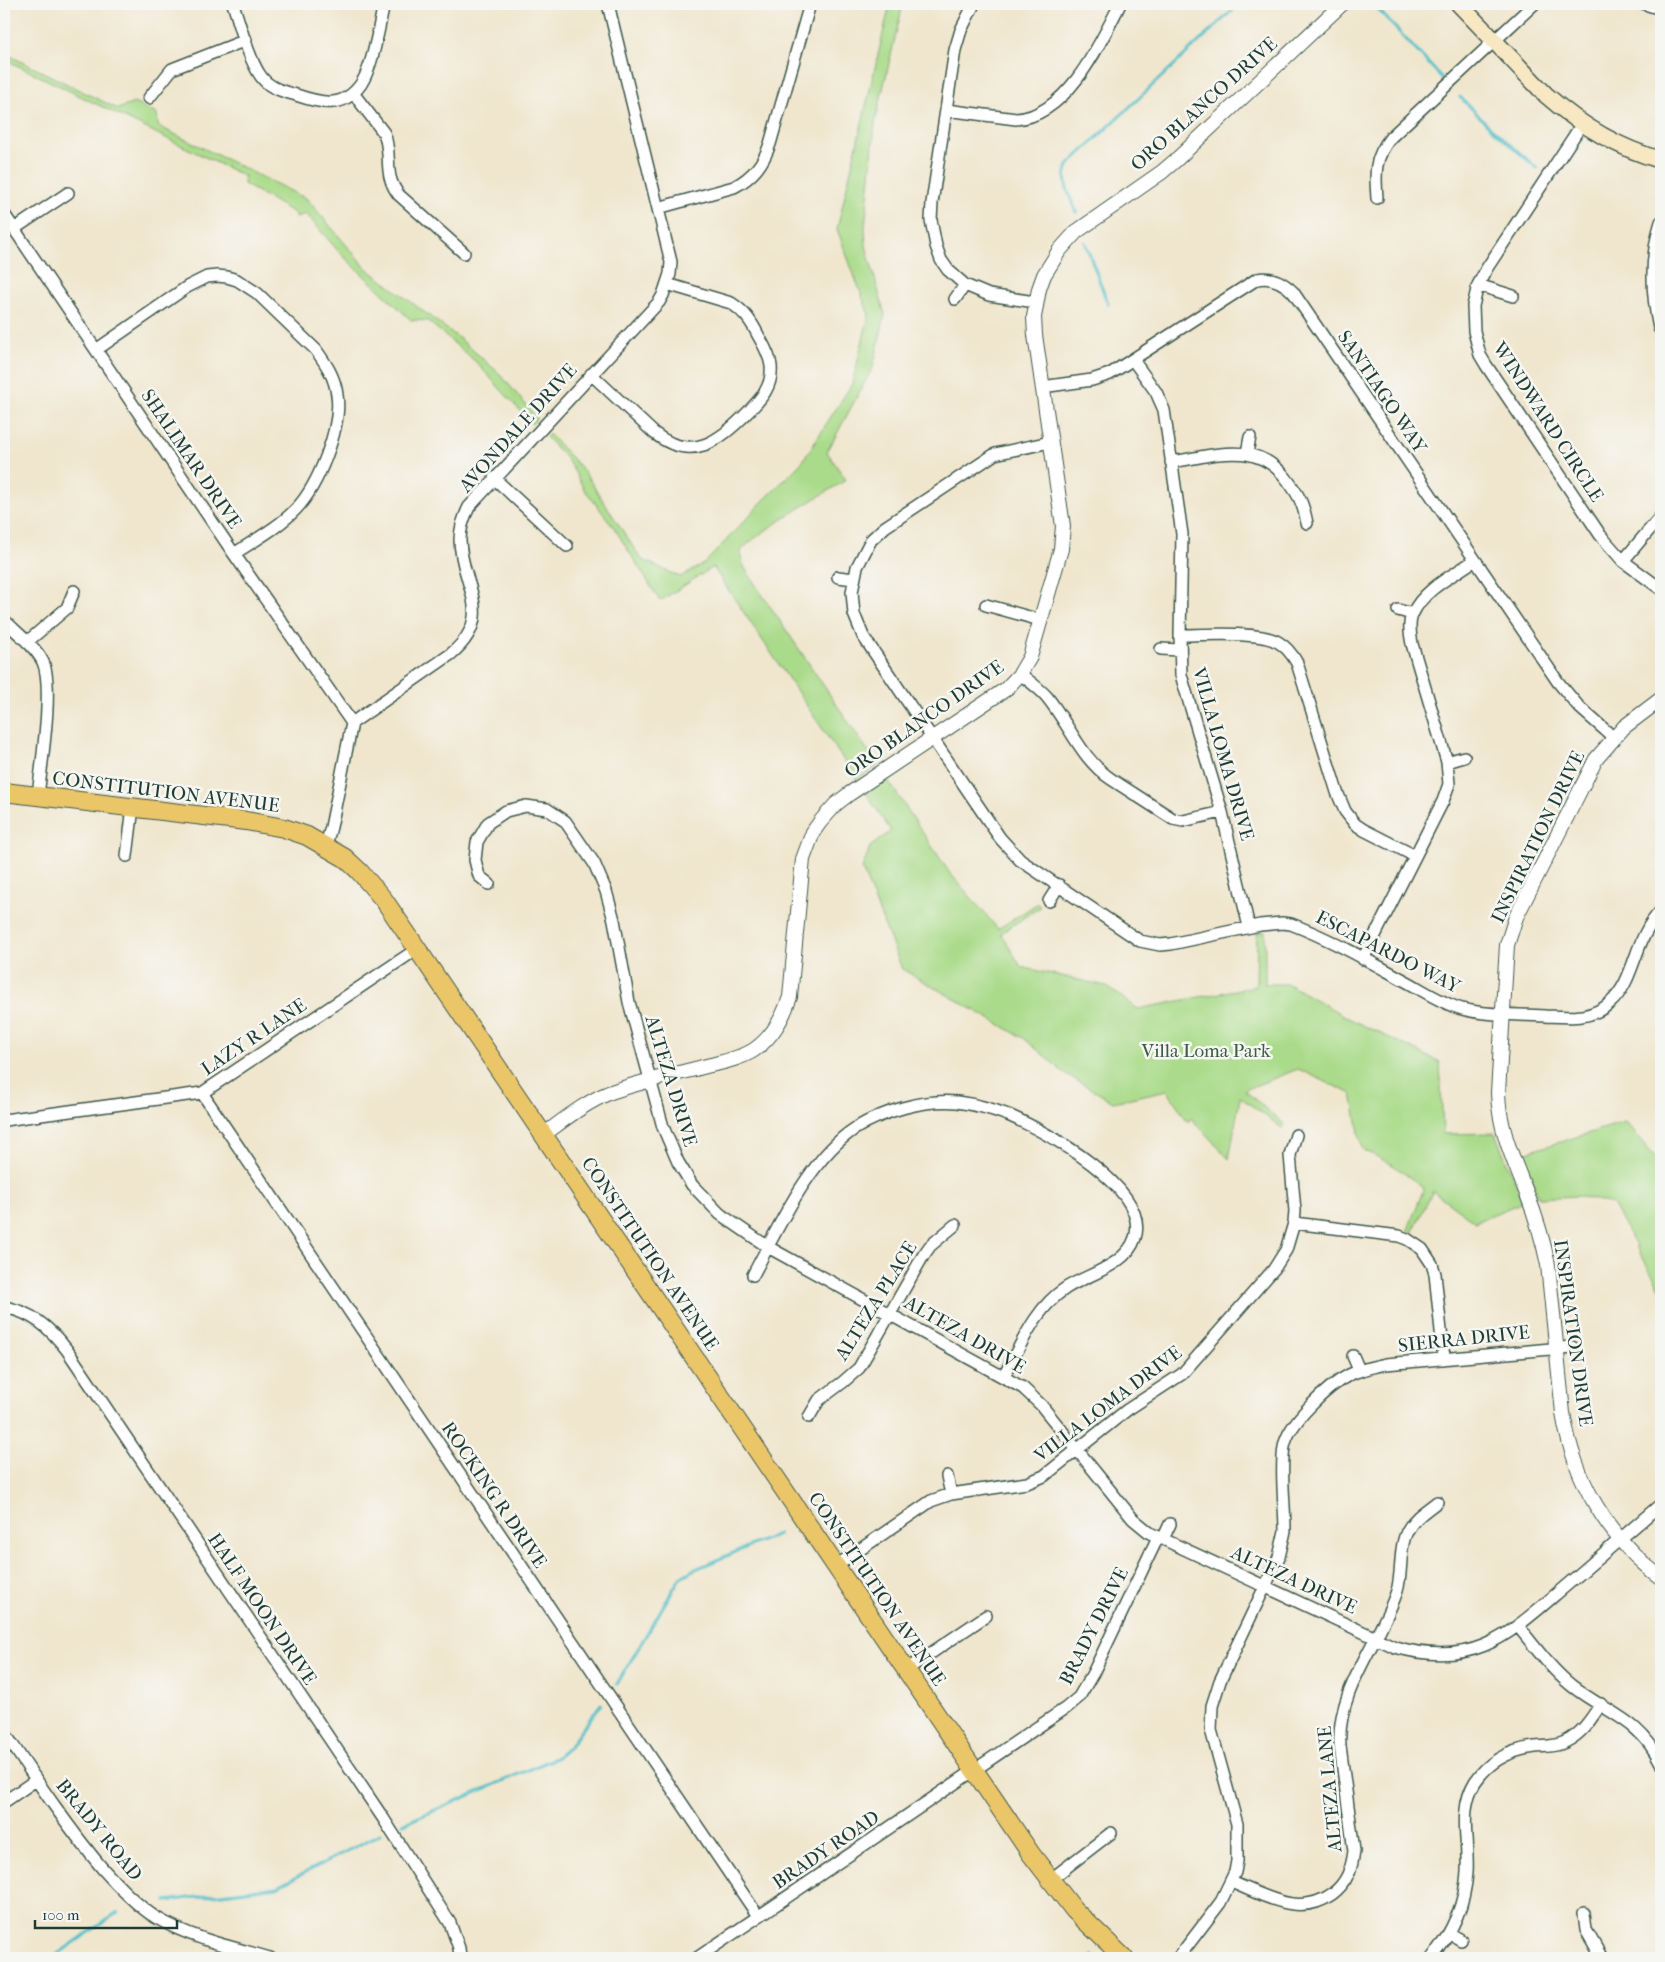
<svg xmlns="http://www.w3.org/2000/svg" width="1665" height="1962" viewBox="0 0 1665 1962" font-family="'IM FELL French Canon',serif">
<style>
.green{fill:#aadb8a;stroke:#648c5f}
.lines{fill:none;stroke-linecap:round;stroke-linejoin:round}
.stream{stroke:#53c0ca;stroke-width:3}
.minor-casing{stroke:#3e564b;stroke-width:14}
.tertiary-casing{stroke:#3e564b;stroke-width:16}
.secondary-casing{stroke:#3e564b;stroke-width:19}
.primary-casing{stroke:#3e564b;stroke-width:20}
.minor{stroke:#fff;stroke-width:11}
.tertiary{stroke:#fff;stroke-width:14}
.secondary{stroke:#f7e8c3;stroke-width:16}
.primary{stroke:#ebc669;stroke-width:18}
.labels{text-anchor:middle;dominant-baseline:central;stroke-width:5;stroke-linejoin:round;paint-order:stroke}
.street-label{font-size:19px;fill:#1f3d34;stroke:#f6f6f2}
.park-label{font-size:19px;fill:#3b5d45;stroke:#f6f6f2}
</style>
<rect width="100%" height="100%" fill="#f6f6f2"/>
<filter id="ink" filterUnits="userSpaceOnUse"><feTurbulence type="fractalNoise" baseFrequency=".02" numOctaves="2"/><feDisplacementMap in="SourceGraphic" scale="10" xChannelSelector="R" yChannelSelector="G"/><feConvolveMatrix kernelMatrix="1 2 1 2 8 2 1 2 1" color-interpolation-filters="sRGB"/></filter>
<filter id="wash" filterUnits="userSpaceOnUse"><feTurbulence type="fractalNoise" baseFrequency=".0096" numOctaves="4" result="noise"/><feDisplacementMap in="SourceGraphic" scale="20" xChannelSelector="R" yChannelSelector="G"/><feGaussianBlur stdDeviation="1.12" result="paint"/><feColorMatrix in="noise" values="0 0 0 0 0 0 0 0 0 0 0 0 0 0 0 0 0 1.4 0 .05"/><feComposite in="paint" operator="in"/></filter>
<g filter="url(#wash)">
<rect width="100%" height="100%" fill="#f0e6cd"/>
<path class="green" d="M890,4H903L875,123L865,228L866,246L885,315L873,367L827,452L846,480C830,490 744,540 741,552C739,563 750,575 755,584L878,766L857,780L713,567L660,601L613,526L584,489L573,469L565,457L546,437L549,434L583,470L641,559L680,577L705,563L762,502L802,462L852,384L869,315L837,229Z
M4,53L118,109L134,103L157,114L158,126L307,199L366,268L460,339L500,374L537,418L532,424L476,362L428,321L411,320L340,253L306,214L296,217V214L244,184V176L4,59Z
M887,779L949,872L998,929L1038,903L1040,907L1001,933L1021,967L1106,986L1138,1009L1256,986L1257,933L1265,931V984H1288L1348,1018L1440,1062L1443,1134L1495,1133L1523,1202L1475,1222L1433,1191L1412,1233L1407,1232L1424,1188L1393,1165L1362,1149L1352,1094L1298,1069L1244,1090L1285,1125L1282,1128L1240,1097L1229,1159L1191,1118L1188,1122L1167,1090L1113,1102L1063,1072L1025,1039L902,969L862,869L870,847L891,831L866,793Z
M1625,1122L1661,1164V1290L1612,1204L1578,1196L1539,1198L1521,1154Z"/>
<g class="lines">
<path class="stream" d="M1373,4L1442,78
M1460,97L1492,129L1537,168
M1076,212C1070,196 1060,180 1069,164L1239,4
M1085,242L1108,304
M617,1684L680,1578L691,1571L778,1534
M403,1824L556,1758L569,1747L601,1704
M166,1901L277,1887L380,1834
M52,1958L118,1912
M1092,1958L1093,1956"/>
</g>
</g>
<g filter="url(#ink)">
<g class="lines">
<defs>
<path id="minor" d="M233,4C240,24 248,58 260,75C268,88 282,91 296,95C320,103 343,110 361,84C373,66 379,26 384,4
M974,4L961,30L955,50L932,203L931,220L936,246L941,260L948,270L965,285L989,295L1035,302
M1645,4L1661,9
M353,93L384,133C393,156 382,174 399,195L464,253
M149,98L172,69L246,40
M946,110L1016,119C1067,116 1100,44 1120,4
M1582,124L1487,268L1478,285L1473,306L1474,331L1480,355L1486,365L1601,536L1623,561L1661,589
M1377,198C1375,173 1374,158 1391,137L1534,4
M658,208L734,187C753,177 763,164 770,144L810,4
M4,214L234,554L352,723
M14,229L68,193
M1478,285L1513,296
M955,299L965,285
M1659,328C1651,292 1650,257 1661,222
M96,350L187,287L207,277L217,276L227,277L237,280L257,293L316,350C326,364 335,377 337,395C342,427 318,486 296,509C279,527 255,540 234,554
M1133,360L1156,392L1164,410L1182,534L1180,635L1181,675L1222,812L1249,927
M591,374L654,433C692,463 720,441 748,412C761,399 773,386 771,366C770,355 763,344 758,335C751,321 744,311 731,303L667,284
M1042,387L1092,380L1110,374L1257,279C1271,276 1283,282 1293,292L1558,682L1579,707L1613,737
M1050,442L995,454L885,527L871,540L857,567L852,592L854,614L863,636L1000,838L1020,860L1140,941L1160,945L1171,944L1260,925L1282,923L1291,924C1333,940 1372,963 1411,984C1427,993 1444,1004 1462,1009C1488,1016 1519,1014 1545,1016C1569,1017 1591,1020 1610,1003C1636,980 1633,939 1661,911
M1247,453L1250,437
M1171,462C1213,456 1255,439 1286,478C1299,495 1303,503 1307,523
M494,478L567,546
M1623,561L1661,516
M838,577L854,579
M986,605L1040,620
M1398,610L1412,614
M4,620C17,633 35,646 43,662C54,687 41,766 38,796
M1180,635C1203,635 1259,631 1278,642C1287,647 1292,654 1297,663L1337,792L1345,811L1355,824L1364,830L1415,856
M27,642L67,608L74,591
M1161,649L1179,650
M1020,674C1029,681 1039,688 1047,697C1069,724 1081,759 1111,779L1173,819L1183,821L1222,812
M1447,762L1464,757
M326,845L331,827L352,723L451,654C497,615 461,586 460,540C460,528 464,517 469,507L659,302L663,295L670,274L671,262L608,4
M127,856L133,807
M489,884L479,876L475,860L477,842L488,823L506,811L526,806L547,809L565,821L594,863L606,891L614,920L629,1002L663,1127L678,1162L692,1185L720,1214L768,1247L1023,1388L1041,1405L1133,1519L1150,1533L1395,1647C1477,1670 1510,1633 1568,1584C1599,1557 1630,1531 1661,1504
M1049,901L1059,885
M1363,959L1443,801L1449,784L1447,762L1412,644C1410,634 1408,622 1413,613C1424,589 1454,575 1475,560
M202,1093L758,1916
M4,1120L202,1093L417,949
M1294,1223L1399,1236L1407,1239L1422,1249L1432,1264L1435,1274L1444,1359
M753,1275C778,1228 810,1157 856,1128C884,1111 923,1099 957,1102C973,1104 992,1109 1008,1115C1045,1131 1151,1188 1135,1238C1126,1266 1088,1274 1066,1288C1035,1308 1021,1345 1004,1376
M4,1307C32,1312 50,1328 67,1350L383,1818L450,1923L459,1948L460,1958
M1353,1356L1359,1370
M809,1417L819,1400L843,1382L859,1368L923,1256L930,1246L955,1225
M947,1476L951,1494
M1163,1539L1170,1524
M836,1566L931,1501L951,1494L1027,1483L1044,1476L1127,1410L1182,1374L1274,1269L1286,1250L1294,1223L1295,1211L1290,1155L1296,1135
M1518,1626C1535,1647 1551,1669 1572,1686C1608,1714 1640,1719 1661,1763
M906,1670L986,1616
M4,1732C35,1778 66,1825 102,1868C118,1886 135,1904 155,1917C190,1938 231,1947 270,1958
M4,1802L36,1780
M1050,1880L1111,1833
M1231,1882C1264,1895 1299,1918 1332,1894C1347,1883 1352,1868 1354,1851L1340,1746C1336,1690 1380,1642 1397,1591C1403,1571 1398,1545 1409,1528C1415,1517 1427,1510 1437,1502
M1584,1913L1586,1930L1602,1958
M1449,1933L1461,1940
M697,1958L1066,1708L1079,1697L1093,1673L1158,1537
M1178,1958L1220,1903L1235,1872L1237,1861V1824L1211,1730L1212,1706L1220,1681L1279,1557L1285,1531C1285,1506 1280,1472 1284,1447C1288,1423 1328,1386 1349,1375C1361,1369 1373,1367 1386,1364L1572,1347
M1432,1958C1452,1933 1465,1904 1467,1872C1469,1842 1458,1810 1475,1782C1489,1761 1511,1750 1535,1747C1546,1746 1555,1747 1565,1742C1582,1734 1591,1719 1601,1704"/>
<path id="tertiary" d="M1661,699L1624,727L1596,759L1516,917L1507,945L1498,1093C1499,1129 1514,1161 1527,1194C1536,1217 1543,1240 1548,1265L1563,1413C1574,1480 1607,1537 1661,1578
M543,1135C565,1119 586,1102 611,1092C640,1082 670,1075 699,1068C717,1063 738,1060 754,1050C773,1037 783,1018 790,997L803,859L813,832L820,822L836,804L849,794L1006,689L1020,674L1030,657L1061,549L1063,526L1035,335L1034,317L1039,289L1044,275L1059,251L1076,232L1162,172L1176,160L1342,4"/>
<path id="secondary" d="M1459,4L1546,95C1580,125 1617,148 1661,160"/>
<path id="primary" d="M4,792L246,821L284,828L307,836L345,858L359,871L384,900L1031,1854L1074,1910L1124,1958"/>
</defs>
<use href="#minor" class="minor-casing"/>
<use href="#tertiary" class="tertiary-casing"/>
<use href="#secondary" class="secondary-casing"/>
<use href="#primary" class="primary-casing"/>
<use href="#minor" class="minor"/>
<use href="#tertiary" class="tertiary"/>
<use href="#secondary" class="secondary"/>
<use href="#primary" class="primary"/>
</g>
</g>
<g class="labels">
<g class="street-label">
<text transform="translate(1204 104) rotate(-42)">ORO BLANCO DRIVE</text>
<text transform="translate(1382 392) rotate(56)">SANTIAGO WAY</text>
<text transform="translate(1548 422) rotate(57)">WINDWARD CIRCLE</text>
<text transform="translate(518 428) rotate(-48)">AVONDALE DRIVE</text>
<text transform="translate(191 459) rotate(56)">SHALIMAR DRIVE</text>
<text transform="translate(924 719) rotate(-35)">ORO BLANCO DRIVE</text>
<text transform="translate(1223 754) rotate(74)">VILLA LOMA DRIVE</text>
<text transform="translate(166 792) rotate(7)">CONSTITUTION AVENUE</text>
<text transform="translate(1538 837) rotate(-64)">INSPIRATION DRIVE</text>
<text transform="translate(1388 952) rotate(27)">ESCAPARDO WAY</text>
<text transform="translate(254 1037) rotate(-34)">LAZY R LANE</text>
<text transform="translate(671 1081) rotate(73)">ALTEZA DRIVE</text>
<text transform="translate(650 1254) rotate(56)">CONSTITUTION AVENUE</text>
<text transform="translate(876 1301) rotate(-58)">ALTEZA PLACE</text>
<text transform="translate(1573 1333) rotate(82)">INSPIRATION DRIVE</text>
<text transform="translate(965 1335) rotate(30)">ALTEZA DRIVE</text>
<text transform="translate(1464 1339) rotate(-6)">SIERRA DRIVE</text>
<text transform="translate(1108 1404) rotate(-37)">VILLA LOMA DRIVE</text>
<text transform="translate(494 1495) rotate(56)">ROCKING R DRIVE</text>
<text transform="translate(1294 1580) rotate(25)">ALTEZA DRIVE</text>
<text transform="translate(877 1589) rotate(56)">CONSTITUTION AVENUE</text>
<text transform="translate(262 1609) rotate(56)">HALF MOON DRIVE</text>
<text transform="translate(1094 1626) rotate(-63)">BRADY DRIVE</text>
<text transform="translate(1330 1789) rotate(-95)">ALTEZA LANE</text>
<text transform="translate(99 1830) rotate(51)">BRADY ROAD</text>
<text transform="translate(826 1850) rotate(-34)">BRADY ROAD</text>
</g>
<g class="park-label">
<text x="1206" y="1051">Villa Loma Park</text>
</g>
</g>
<rect width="1665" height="1962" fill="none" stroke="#f6f6f2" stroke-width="20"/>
<path d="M35 1920v8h142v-8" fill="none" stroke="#1f3d34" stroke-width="2.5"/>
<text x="42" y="1920" font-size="15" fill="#1f3d34" stroke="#f6f6f2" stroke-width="4" paint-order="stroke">100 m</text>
</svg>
